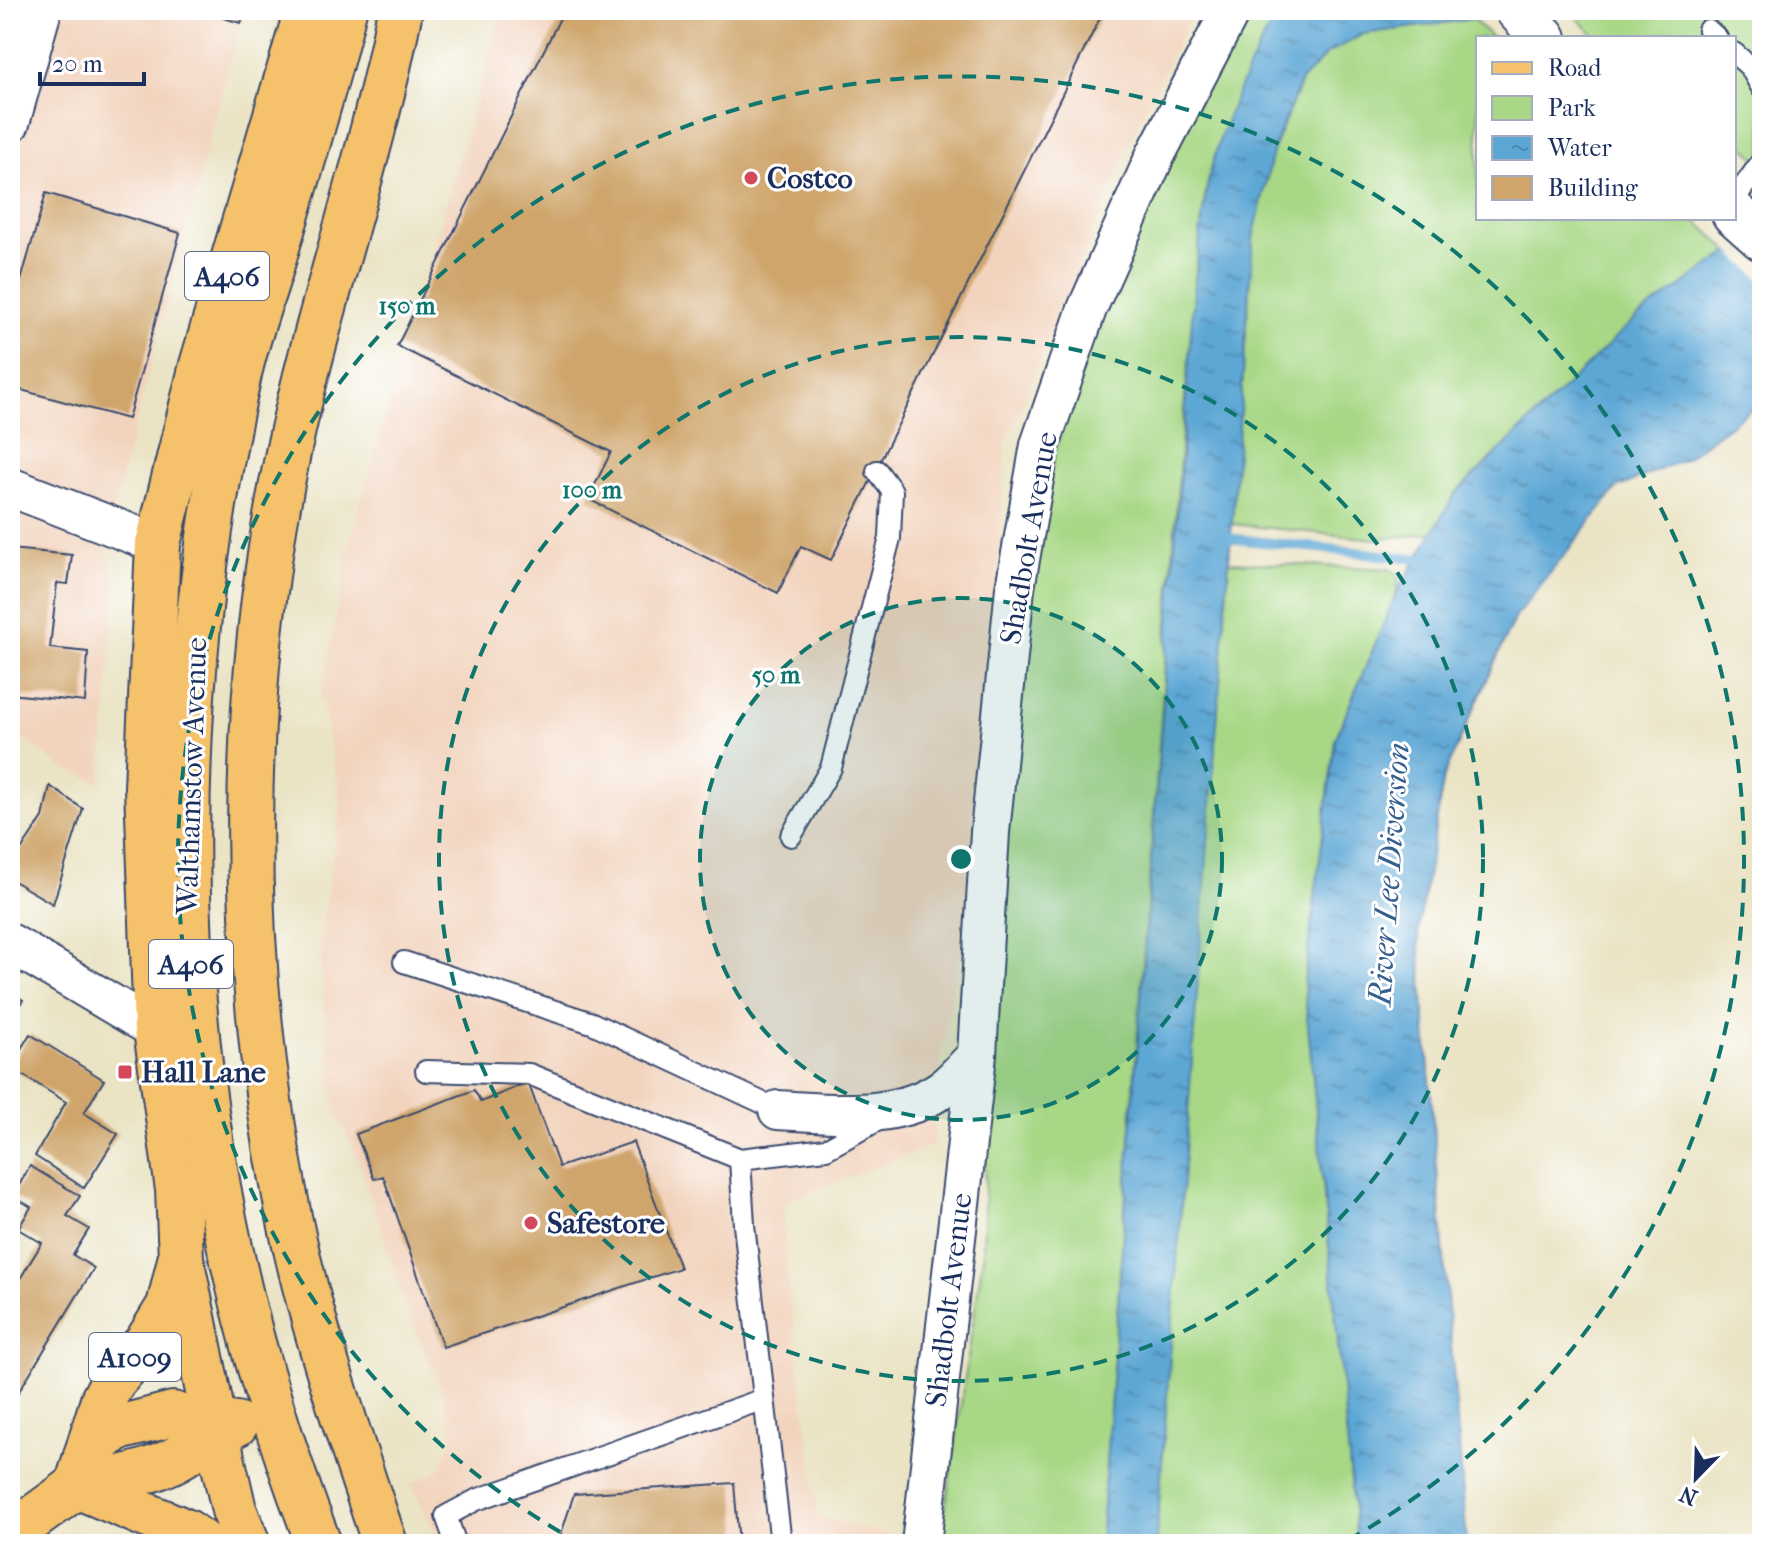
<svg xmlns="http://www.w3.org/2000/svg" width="1772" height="1554" viewBox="0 0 1772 1554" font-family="'IM FELL French Canon',serif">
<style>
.built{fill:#f2d4be}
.green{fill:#a8d886;stroke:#628472;stroke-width:2}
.water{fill:url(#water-ripples);stroke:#3c6b9a;stroke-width:2}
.pier{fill:#eae3c4}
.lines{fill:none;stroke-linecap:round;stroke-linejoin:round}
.stream{stroke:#5da7d5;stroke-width:10}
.building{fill:#cfa56c}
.service-casing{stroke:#3a4a6d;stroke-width:24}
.minor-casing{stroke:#3a4a6d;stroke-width:42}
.tertiary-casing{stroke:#3a4a6d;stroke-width:48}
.primary-casing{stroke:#3a4a6d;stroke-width:48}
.trunk-casing{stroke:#3a4a6d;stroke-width:48}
.service{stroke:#fff;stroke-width:20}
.minor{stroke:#fff;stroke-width:38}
.tertiary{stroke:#fff;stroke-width:44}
.primary{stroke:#f5c16b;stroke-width:44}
.trunk{stroke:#f5c16b;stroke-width:44}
.ring{fill:none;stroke:#0f766e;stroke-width:4;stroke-dasharray:14 10}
.poi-dot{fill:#d1495b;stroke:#fff;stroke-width:3}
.labels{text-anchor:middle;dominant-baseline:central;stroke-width:6;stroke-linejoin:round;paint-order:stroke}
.shield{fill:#fff;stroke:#5f6d8e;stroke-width:2}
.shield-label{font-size:28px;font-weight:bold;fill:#1b2f5e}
.poi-label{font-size:30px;font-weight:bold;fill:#1b2f5e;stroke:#fff;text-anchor:start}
.street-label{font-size:30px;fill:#1b2f5e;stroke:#fff}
.water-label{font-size:32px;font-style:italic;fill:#355f8e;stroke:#fff}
.centre{fill:#0f766e;stroke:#fff;stroke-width:4}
.ring-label{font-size:24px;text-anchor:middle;font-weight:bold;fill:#0f766e;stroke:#fff;stroke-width:6;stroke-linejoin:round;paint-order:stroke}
</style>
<defs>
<pattern id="water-ripples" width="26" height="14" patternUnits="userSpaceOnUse" patternTransform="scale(2)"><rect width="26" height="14" fill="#5da7d5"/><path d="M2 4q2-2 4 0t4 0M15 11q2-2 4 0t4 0" fill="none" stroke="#4c88b0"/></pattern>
</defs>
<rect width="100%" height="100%" fill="#fff"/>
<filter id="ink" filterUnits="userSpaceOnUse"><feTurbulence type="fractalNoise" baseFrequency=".0125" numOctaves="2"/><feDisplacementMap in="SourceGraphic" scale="16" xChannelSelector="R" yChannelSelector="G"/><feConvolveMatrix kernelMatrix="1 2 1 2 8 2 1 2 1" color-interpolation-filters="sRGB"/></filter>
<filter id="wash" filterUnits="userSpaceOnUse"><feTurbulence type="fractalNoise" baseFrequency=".006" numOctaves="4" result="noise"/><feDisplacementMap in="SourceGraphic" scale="32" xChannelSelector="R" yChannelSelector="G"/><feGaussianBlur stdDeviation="1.8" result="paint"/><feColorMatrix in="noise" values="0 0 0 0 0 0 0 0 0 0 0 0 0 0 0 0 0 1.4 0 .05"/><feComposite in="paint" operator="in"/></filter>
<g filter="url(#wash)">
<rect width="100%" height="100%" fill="#eae3c4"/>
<path class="built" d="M10,10H243L106,537L115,593L101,783L62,767L10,729Z
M502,10H1194L1132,137L1006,443L979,837L940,1063L933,1145L782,1203L787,1270L818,1516L903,1539V1544H440L411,1484L440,1469L453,1435L439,1381L409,1318L360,1163L338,1116L331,1084L319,941L341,804L321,696L350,539Z"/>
<path class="green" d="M1243,10H1279L1255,54L1224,132L1205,196L1183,418L1100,1544H940L983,1257L992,932L1029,568L1070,390L1157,185Z
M1569,10H1762V165L1739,140L1734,141V38H1597Z
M1472,19L1493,38H1478V218H1693L1730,252L1637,317L1456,493L1432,533L1376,539L1231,524L1253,239L1274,147L1301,81L1328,53L1363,34Z
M1228,562L1390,569L1399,577L1397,592L1335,740L1304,983L1357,1544H1156Z"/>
<path class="water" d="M1279,10H1540L1363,34L1328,53L1301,81L1274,147L1253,239L1156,1544H1100L1194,291C1197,261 1200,230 1205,199C1215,134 1247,67 1279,10Z
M1762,229V401L1685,459L1617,488L1514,619L1444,776L1418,931L1467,1544H1357L1304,983L1335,740L1397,592L1456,493L1637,317Z"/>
<path class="pier" d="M1762,225V281L1727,249Z"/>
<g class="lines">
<path class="stream" d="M1217,537L1428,560"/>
</g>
<g id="blocks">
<path class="building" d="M196,10H245L241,23Z
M564,10H1104L831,560L801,546L778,593L588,499L611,452L397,346Z
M46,193L180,233L128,419L10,387V319Z
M10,549L72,555L68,584L57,583L50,648L88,652L85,702L10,694Z
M50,786L83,809L53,904L10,879V867L43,817Z
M10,992L23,1000L10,1020Z
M30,1034L104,1080L84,1113L118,1134L84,1188L35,1156L66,1102L10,1067Z
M528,1082L559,1167L633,1142L680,1268L443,1347L383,1176L374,1179L356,1134L474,1090L481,1102Z
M30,1166L80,1196L67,1216L89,1229L73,1255L94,1268L10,1406V1295L42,1243L18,1229L31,1207L13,1196Z
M734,1483L739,1544H558L574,1494Z"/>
</g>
</g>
<g filter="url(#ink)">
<use href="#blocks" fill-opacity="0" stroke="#3a4a6d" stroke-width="2"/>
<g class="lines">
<defs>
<path id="service" d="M1708,30L1717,38
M1734,53L1750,67L1762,88
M1734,200L1762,161
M791,836L831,768L890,538L892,491L877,471
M404,962L592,1023L778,1110
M426,1071L529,1074L740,1159L826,1149L882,1118
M740,1159L744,1225L781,1544
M456,1544L446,1516L476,1500L764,1399"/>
<path id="minor" d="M10,123L42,10
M10,487L158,544
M10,943L156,1030
M778,1110C833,1113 899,1122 946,1086C957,1077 967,1065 977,1055
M921,1544L977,1055L990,832L1015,588L1040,445L1087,309L1155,156L1231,10"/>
<path id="tertiary" d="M1518,10L1544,38
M1734,213L1762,238"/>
<path id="primary" d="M158,544L147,787L156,1030L178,1190L181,1258L216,1431L234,1510L248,1544
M86,1455L114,1429L173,1414L216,1431
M77,1486C109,1480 140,1476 170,1462C194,1451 211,1433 236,1424
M77,1486L187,1532L204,1544
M10,1535L77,1486L103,1400L113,1381L147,1342L169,1306L180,1260"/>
<path id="trunk" d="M158,544L202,365L307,10
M319,1544C172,1168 152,766 239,374C247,338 260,303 271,268C296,182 323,97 344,10
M385,1544C347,1430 307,1315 285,1196C238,954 238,694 288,453C319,304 372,159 400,10"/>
</defs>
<use href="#service" class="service-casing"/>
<use href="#minor" class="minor-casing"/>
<use href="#tertiary" class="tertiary-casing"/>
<use href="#primary" class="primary-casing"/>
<use href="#trunk" class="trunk-casing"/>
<use href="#service" class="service"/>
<use href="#minor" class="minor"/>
<use href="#tertiary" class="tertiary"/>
<use href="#primary" class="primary"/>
<use href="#trunk" class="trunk"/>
</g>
</g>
<circle cx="961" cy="859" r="261" fill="#0f766e" fill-opacity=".12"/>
<g class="ring">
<circle cx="961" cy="859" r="261"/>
<circle cx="961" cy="859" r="522"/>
<path d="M581 1544A783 783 0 1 1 1341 1544"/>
</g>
<g class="poi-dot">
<circle cx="751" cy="178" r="8"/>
<rect x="117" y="1064" width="16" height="16" rx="4"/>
<circle cx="531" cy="1223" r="8"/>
</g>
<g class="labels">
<g class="shield">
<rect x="185" y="252" width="84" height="48" rx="6"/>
<rect x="149" y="940" width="84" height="48" rx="6"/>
<rect x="89" y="1333" width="92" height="48" rx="6"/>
</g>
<g class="shield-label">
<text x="227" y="276">A406</text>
<text x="191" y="964">A406</text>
<text x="135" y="1357">A1009</text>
</g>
<g class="poi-label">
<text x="767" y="178">Costco</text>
<text x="141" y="1072">Hall Lane</text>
<text x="547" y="1223">Safestore</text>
</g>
<g class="street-label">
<text transform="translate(1029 538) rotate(-80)">Shadbolt Avenue</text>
<text transform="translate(192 776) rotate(-88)">Walthamstow Avenue</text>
<text transform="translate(949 1300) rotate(-83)">Shadbolt Avenue</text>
</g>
<g class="water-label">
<text transform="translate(1389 874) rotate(-86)">River Lee Diversion</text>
</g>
</g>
<circle cx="961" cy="859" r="12" class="centre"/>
<g class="ring-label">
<text x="407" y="314">150 m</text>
<text x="592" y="498">100 m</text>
<text x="776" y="683">50 m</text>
</g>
<rect width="1772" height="1554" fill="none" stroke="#fff" stroke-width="40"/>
<rect x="1476" y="36" width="260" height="184" fill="#ffffff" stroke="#a4acbf" stroke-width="2"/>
<rect x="1492" y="62" width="40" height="12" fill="#f5c16b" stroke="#a4acbf" stroke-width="2"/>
<text x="1548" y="76" font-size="24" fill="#1b2f5e">Road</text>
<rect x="1492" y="96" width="40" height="24" fill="#a8d886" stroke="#a4acbf" stroke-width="2"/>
<text x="1548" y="116" font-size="24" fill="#1b2f5e">Park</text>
<rect x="1492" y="136" width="40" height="24" fill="url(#water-ripples)" stroke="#a4acbf" stroke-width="2"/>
<text x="1548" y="156" font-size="24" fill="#1b2f5e">Water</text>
<rect x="1492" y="176" width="40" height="24" fill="#cfa56c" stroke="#a4acbf" stroke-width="2"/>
<text x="1548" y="196" font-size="24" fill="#1b2f5e">Building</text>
<g transform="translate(1696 1478) rotate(203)" stroke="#ffffff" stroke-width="6" paint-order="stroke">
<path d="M0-6L14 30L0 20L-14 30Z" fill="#1b2f5e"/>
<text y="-12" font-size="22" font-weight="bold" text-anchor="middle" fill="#1b2f5e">N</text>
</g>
<path d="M40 72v12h104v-12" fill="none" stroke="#1b2f5e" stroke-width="4"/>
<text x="52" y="72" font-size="24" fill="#1b2f5e" stroke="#ffffff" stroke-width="6" paint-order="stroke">20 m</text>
</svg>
